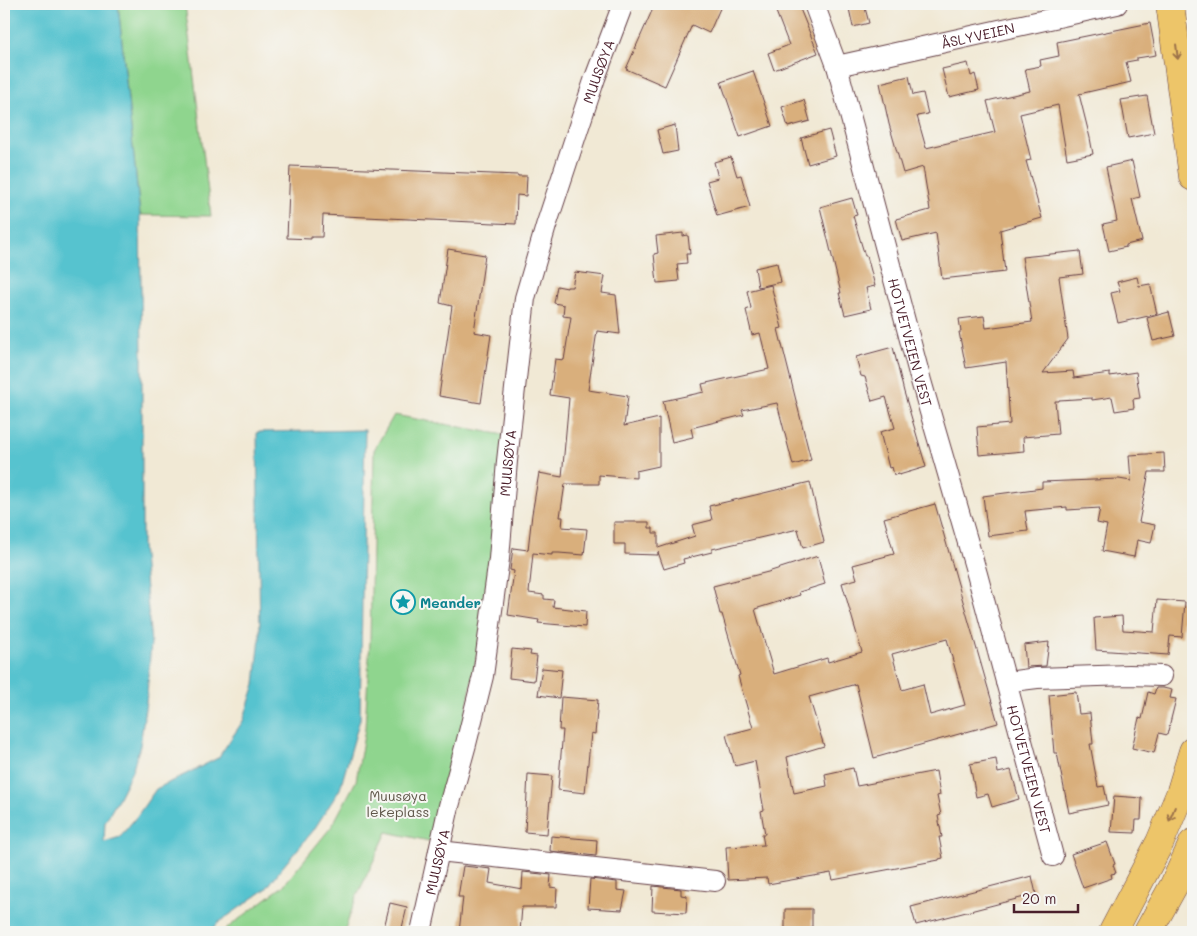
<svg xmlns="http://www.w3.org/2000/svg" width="1197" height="936" viewBox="0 0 1197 936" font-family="Mali,sans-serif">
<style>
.green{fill:#8fd58e;stroke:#6c7a5c}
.water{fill:#56c3cf;stroke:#50717d}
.building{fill:#d9af7b;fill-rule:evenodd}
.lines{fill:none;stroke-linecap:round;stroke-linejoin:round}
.minor-casing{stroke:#633d44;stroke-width:22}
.primary-casing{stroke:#633d44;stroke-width:29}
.minor{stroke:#fff;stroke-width:20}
.primary{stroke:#edc569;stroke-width:28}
.oneway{stroke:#9c724a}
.labels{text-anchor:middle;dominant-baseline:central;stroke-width:4;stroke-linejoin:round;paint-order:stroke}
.street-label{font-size:14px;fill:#4a1f2b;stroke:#f6f6f2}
.culture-label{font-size:14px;font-weight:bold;fill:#0d838f;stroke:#f6f6f2;text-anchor:start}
.park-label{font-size:14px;fill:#5f5649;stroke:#f6f6f2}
</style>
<rect width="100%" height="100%" fill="#f6f6f2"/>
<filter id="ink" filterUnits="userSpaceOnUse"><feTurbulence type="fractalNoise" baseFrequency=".02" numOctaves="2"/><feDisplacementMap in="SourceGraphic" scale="10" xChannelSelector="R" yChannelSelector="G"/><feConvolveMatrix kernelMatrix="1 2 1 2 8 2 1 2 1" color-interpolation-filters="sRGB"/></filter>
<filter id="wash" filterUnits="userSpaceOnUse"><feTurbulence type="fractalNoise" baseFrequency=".0096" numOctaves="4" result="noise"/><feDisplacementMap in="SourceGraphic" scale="20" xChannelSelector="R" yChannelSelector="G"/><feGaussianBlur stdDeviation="1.12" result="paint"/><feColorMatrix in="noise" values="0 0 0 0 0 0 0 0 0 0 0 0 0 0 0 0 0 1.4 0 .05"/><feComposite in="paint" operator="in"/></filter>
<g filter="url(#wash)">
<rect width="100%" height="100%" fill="#f1e9d5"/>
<path class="green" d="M118,4H185L211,216L140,215Z
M394,415L510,436L504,506L449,806L429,841L387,832L356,898L344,932H224L226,929L283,886L332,826L356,781L365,729L370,640L374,450Z"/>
<path class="water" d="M4,4H118L140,215L142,357V546L151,643L147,694L140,746L132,771L116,803L105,822L104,842L120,837L137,816L156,789L218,758L243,721L255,684L260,637L257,432L365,430L360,719L340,789L313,831L281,869L266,889L218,923L210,932H4Z"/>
<g id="blocks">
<path class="building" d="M655,4H722L709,33L692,25L665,86L626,69Z
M773,4H798L818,53L774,70L768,53L789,45Z
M848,4H864L869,23L853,27Z
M1150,23L1156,55L1137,58V60L1126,62L1131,82L1079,94L1090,138L1093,154L1067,159L1058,105L1020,114L1031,160L1026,161L1042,218L1000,230L1005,272L942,279L936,233L902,241L896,219L930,210L923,167L903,173L889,124L880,83L909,76L913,95L923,93L928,114L917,116L926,148L995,132L987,101L1030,91L1025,69L1041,66L1040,60L1059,56L1057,42Z
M968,63L971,76L975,74L979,90L949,97L942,69Z
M753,71L772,126L740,137L721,82Z
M1147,96L1154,133L1128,138L1121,100Z
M804,100L810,121L788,127L782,107Z
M675,125L678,151L663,154L657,130Z
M829,130L836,156L808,164L801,138Z
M731,157L737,176L741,175L750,207L717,216L707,181L718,178L714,162Z
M1132,161L1140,197L1132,199L1142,241L1126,245V247L1109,251L1103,224L1117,221L1106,167Z
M290,166L518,175V176H527L526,196L517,195L516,224L323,215L322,237H311V239L287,238Z
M852,198L857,215L853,216L865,256H867L875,286L866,288L871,309L845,315L839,293H841L820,207Z
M683,233V236L688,235L690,254H686L687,263L677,264L679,281L657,283L654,254L658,253L656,236Z
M448,249L485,255L474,332L491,335L481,403L439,396L452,306L440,303Z
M1080,251L1083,274L1059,277L1068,339L1043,373L1073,371L1074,378L1110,373V376L1136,372L1140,398L1133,399L1134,408L1115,411L1112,397L1092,400V398L1059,400V401H1055L1058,434L1023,437L1024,451L979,455L977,427L1010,424L1006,362L966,368L959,332H961L959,319L984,316L986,328L1032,322L1022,257Z
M777,263L781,282L758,287L755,268Z
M575,272L605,276L602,293L616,295L620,334L597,331L588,390L628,396L624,426L659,418V466L636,471V478L599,475V484H565L560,517H563L562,527L587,529L584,555L559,553H552V555L533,553L529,593L544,595V599L554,600L553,607L586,611L585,627L538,623L539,620L508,615L514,571L510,570L513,548L528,550L532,514L539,473L562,477L569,398L550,395L555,359L564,360L571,317L563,316L564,305L554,303L557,286L567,288V287H572Z
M1137,277L1139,286L1150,284L1157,314L1118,323L1111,293L1120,291L1117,282Z
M771,285L782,328L778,329L811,460L793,465L777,403L742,410L744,415L691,428L693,437L672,442L663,401L704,392L702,384L769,369L760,333L752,335L746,310L751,308L747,291Z
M1169,312L1175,336L1153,341L1147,318Z
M893,347L904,392L926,467L899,475V474L894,475L892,467L889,468L880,432L895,428L886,397L872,401L865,377L861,376L856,357Z
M1164,453L1165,472H1149L1139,522L1155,525L1151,543L1137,540L1134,557L1102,551L1107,525L1097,523L1100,508L1067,510V507L1025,511L1028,531L988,536L983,496L1042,488V482L1119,479L1131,481L1129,455Z
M810,482L824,542L803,548L798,529L712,549V552L683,559L684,563L664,569L658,552V555L625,554V544H614V522H649V528H653V533H658V548L695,536L692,525L712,520L709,506Z
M935,504L998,723L874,758L856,684L809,697L824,746L787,757L794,793L827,786L825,774L853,768L857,786L936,771L940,795L937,796L941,815L938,816L942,837H939L943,858L939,859V860L833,880L831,873L768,884L767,878L728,880L726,847L764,845L762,834H765L761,811L764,810L755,761L735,766L726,735L753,728L738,676L740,675L722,614H720L713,586L768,572L818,556L825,584L799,592L800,595L755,609L774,674L827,658L828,662L862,652L842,583L857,579L853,565L894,554L884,518ZM947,639L965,705L930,715L923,684L902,690L892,654Z
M1157,600L1185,602L1182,637L1170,636L1168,655L1096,650L1094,618L1122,616L1123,630L1154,632Z
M1049,642L1046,666L1026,667L1024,645Z
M512,649L531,651L530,655L537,656L534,681L509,678Z
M542,668L562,670L559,698L538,695Z
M1156,688H1163L1172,690L1170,698L1176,699L1167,735L1159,733L1154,753L1132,748L1139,718L1142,719L1148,692L1154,694Z
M1076,692L1079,714L1090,713L1093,744H1090L1098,787L1104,786L1108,805L1069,813L1057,753H1054L1049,695Z
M561,697L598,700L595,734L591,733L585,793L558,790L563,730H559Z
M996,759L998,773L1011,770L1019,799L992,807L988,794L976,797L970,764Z
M528,774L552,776L547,834L525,832Z
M1114,796L1142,798L1141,820H1136L1135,833L1111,832Z
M551,836L597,840L596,856L550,851Z
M1107,842L1115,864L1113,865L1116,873L1111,874L1112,878L1083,888L1071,854Z
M463,866L491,869L489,883L522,889L523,872L551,875L550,887L557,888L556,907H522L520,932H459L463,897H458Z
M1032,876L1036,894L916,925L911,907Z
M590,879L617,882V890L626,891L622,910L588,908Z
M653,886L681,889V895L687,896L686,913L652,911Z
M390,903L407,907L401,932H383Z
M785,909H812V932H785Z"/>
</g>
</g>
<g filter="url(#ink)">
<use href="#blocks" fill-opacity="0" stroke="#633d44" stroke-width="1"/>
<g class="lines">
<defs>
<g id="minor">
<path id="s1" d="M814,4L837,66L921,381L977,574L1053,856"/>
<path id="s2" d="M837,66L1117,4"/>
<path d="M1006,682L1037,678L1129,675L1162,676"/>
<path d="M439,851L715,881"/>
<path id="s3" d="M421,932L449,806L466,744L483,676L499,559L507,461L525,298L546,226L576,135L595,78L623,4"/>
</g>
<path id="primary" d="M1170,4L1193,177
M1113,932L1160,842L1180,794L1193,751
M1148,932L1174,885L1193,843"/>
</defs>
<use href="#minor" class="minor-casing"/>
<use href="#primary" class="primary-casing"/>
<use href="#minor" class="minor"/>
<use href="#primary" class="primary"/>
</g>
<defs><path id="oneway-shaft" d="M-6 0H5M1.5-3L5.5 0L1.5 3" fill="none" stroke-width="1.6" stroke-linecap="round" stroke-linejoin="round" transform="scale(1.25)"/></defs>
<g class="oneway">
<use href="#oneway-shaft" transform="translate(1177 52) rotate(83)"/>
<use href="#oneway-shaft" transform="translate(1172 814) rotate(112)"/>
</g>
</g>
<defs>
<symbol id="sight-ring" viewBox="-11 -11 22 22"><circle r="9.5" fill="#f6f6f2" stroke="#0f9aa8" stroke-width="1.5"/><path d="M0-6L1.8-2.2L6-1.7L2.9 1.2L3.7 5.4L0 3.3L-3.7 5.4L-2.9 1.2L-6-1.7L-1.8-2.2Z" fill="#0f9aa8"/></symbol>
</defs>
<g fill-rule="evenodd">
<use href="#sight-ring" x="389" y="588" width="28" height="28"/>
</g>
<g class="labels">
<g class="street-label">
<text stroke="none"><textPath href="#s2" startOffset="144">ÅSLYVEIEN</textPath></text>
<text stroke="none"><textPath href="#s3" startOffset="882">MUUSØYA</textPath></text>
<text stroke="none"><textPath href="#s1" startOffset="352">HOTVETVEIEN VEST</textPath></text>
<text stroke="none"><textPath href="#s3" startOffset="478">MUUSØYA</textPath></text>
<text stroke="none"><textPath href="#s1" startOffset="795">HOTVETVEIEN VEST</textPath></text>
<text stroke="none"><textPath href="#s3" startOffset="72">MUUSØYA</textPath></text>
</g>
<g class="culture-label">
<text x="420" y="602">Meander</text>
</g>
<g class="park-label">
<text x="398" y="795">Muusøya<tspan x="398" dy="16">lekeplass</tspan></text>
</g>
</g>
<rect width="1197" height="936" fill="none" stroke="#f6f6f2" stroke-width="20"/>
<path d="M1014 904v8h64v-8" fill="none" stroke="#4a1f2b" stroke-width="2.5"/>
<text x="1022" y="904" font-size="15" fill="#4a1f2b" stroke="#f6f6f2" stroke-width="4" paint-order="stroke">20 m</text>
</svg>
